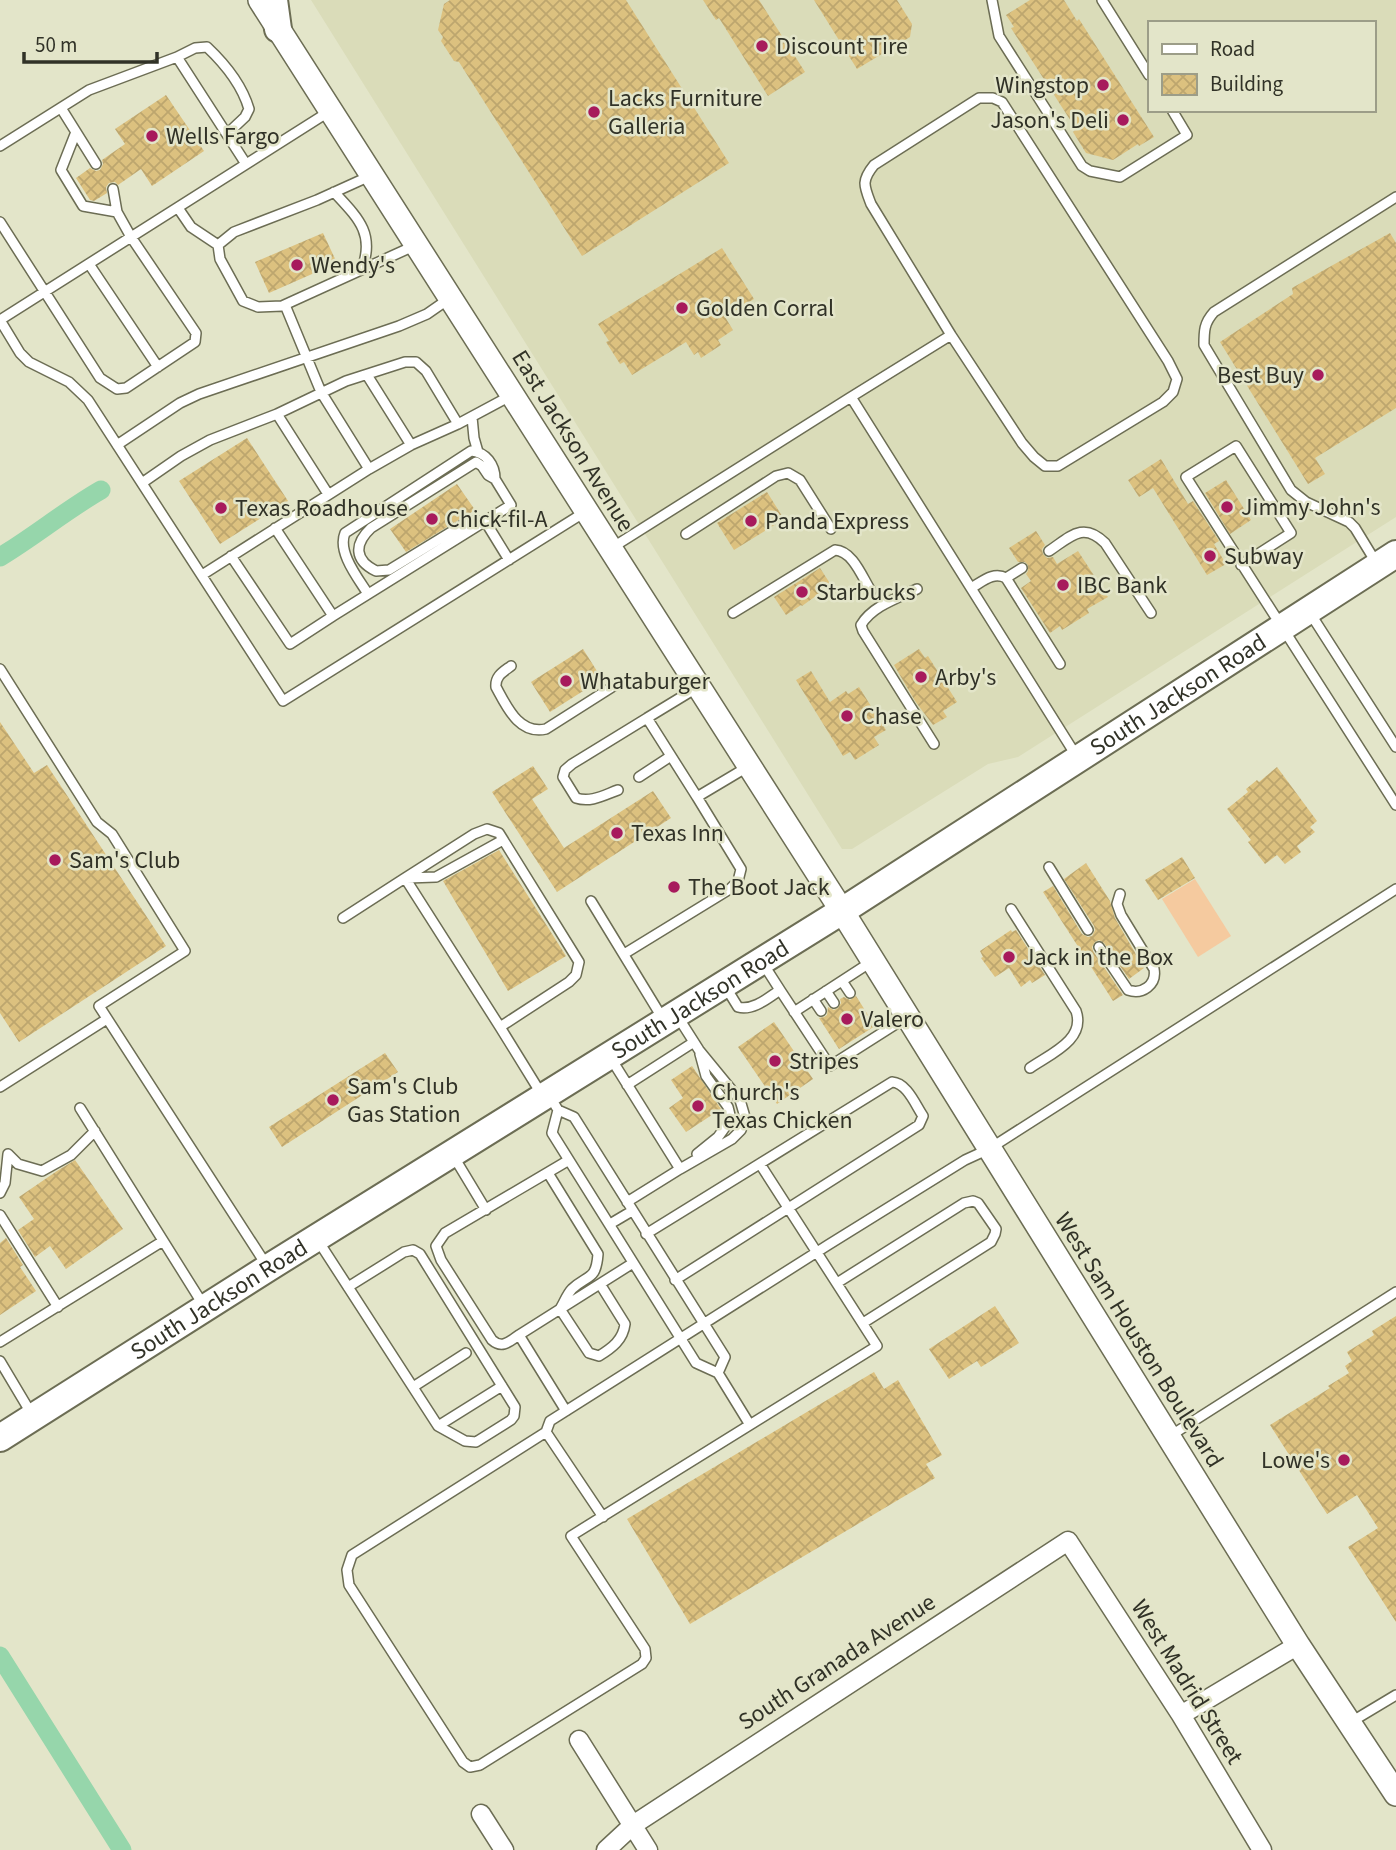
<svg xmlns="http://www.w3.org/2000/svg" width="1396" height="1850" viewBox="0 0 1396 1850" font-family="'Source Sans 3',sans-serif">
<style>
.built{fill:#dadcb9;fill-rule:evenodd}
.garden{fill:#f5ca9f}
.lines{fill:none;stroke-linecap:round;stroke-linejoin:round}
.canal{stroke:#96d6ab;stroke-width:19}
.building{fill:url(#building-cross-hatch)}
.service-casing{stroke:#6c6d54;stroke-width:12}
.minor-casing{stroke:#6c6d54;stroke-width:21}
.tertiary-casing{stroke:#6c6d54;stroke-width:26}
.secondary-casing{stroke:#6c6d54;stroke-width:30}
.service{stroke:#fff;stroke-width:9}
.minor{stroke:#fff;stroke-width:18}
.tertiary{stroke:#fff;stroke-width:23}
.secondary{stroke:#fff;stroke-width:26}
.poi-dot{fill:#a71a5c;stroke:#e3e5c9;stroke-width:2.5}
.labels{text-anchor:middle;dominant-baseline:central;stroke-width:5;stroke-linejoin:round;paint-order:stroke}
.poi-label{font-size:24px;fill:#313227;stroke:#e3e5c9;text-anchor:start}
.street-label{font-size:24px;fill:#313227;stroke:#e3e5c9}
</style>
<defs>
<pattern id="building-cross-hatch" width="8" height="8" patternUnits="userSpaceOnUse" patternTransform="scale(1.75)"><rect width="8" height="8" fill="#dcc17f"/><path d="M0 0l8 8M0 8l8-8" fill="none" stroke="#bda66e"/></pattern>
</defs>
<rect width="100%" height="100%" fill="#e3e5c9"/>
<path class="built" d="M311,0H1396V517L1018,757L988,764L852,849H842ZM1149,23H1373V110H1149Z"/>
<path class="garden" d="M1195,879L1231,936L1198,957L1162,899Z"/>
<g class="lines">
<path class="canal" d="M0,557C35,536 66,510 101,490
M0,1656L122,1850"/>
</g>
<path class="building" d="M450,0H626L729,163L582,256L459,62L454,61L441,41L443,37L438,30L444,4Z
M703,0H759L805,72L768,96L719,18L716,20Z
M814,0H897L912,24L910,37L857,69Z
M1030,0H1064L1077,21L1079,19L1154,137L1139,146L1138,144L1113,160L1086,153L1073,132L1076,129L1011,28L1014,27L1006,15Z
M166,95L204,151L152,186L141,169L118,185L115,182L109,183L106,187L107,193L94,201L90,200L76,178L90,168L96,171L100,170L103,164L102,160L125,144L115,129Z
M323,233L337,263L269,293L255,262Z
M1390,233L1396,243V408L1315,458L1325,474L1308,484L1220,342L1293,294L1292,288Z
M722,248L754,299L725,317L733,330L718,340L721,345L701,358L698,352L694,355L686,342L632,375L624,362L620,364L606,342L609,341L598,324Z
M247,438L288,501L220,544L179,481Z
M1161,459L1188,504L1193,501L1219,541L1214,544L1226,564L1207,575L1153,488L1139,497L1128,480Z
M1226,480L1251,520L1230,534L1205,493Z
M457,484L475,510L406,552L390,529Z
M767,492L784,519L734,550L717,523Z
M1036,531L1045,545L1042,549L1043,554L1047,558L1053,557L1057,564L1078,551L1108,597L1087,609L1089,613L1062,630L1060,626L1050,633L1021,588L1031,581L1026,574L1028,571V565L1025,562H1018L1009,548Z
M820,568L831,585L802,606L801,605L786,615L774,597Z
M583,649L602,679L550,712L531,682Z
M919,649L925,658L928,656L957,702L943,711L947,717L933,725L915,701L894,665Z
M811,671L830,702L846,691L848,694L859,687L886,730L874,737L879,745L855,760L850,752L843,756L796,680Z
M0,722L34,773L47,765L166,946L19,1042L0,1013Z
M533,766L548,789L532,799L564,848L653,791L671,818L557,892L492,792Z
M1277,767L1317,821L1310,827L1315,832L1297,846L1301,852L1285,864L1277,855L1265,864L1248,842L1251,840L1227,809L1248,792L1246,789L1257,780L1259,782Z
M499,850L566,956L508,991L443,881Z
M1182,857L1195,878L1158,900L1145,880Z
M1086,863L1110,901L1115,918L1144,968L1129,979L1104,943L1099,940L1095,942L1092,947L1093,951L1123,995L1113,1001L1043,892L1053,886L1082,934L1088,937L1092,936L1095,930L1094,926L1064,879Z
M1011,930L1012,932L1016,930L1045,975L1032,983L1030,980L1021,987L1009,968L995,977L981,958L983,957L980,951Z
M856,996L875,1026L839,1049L819,1018L824,1017L827,1015L828,1007L834,1010L838,1008L841,1003L840,999L844,997L850,1000Z
M774,1022L813,1079L777,1104L738,1047Z
M385,1053L398,1072L282,1147L269,1127Z
M692,1066L721,1109L686,1132L669,1108L683,1098L671,1080Z
M75,1160L123,1229L66,1269L50,1246L35,1257L18,1230L34,1219L19,1197L57,1171Z
M6,1238L23,1265L20,1267L36,1291L0,1315V1243Z
M995,1306L1019,1343L981,1367L977,1361L949,1379L929,1349Z
M1396,1316V1622L1348,1547L1378,1528L1357,1495L1327,1514L1270,1425L1330,1388L1328,1386L1349,1373L1345,1366L1352,1361L1347,1352L1374,1335L1372,1331Z
M874,1372L884,1389L898,1380L942,1455L926,1464L935,1478L690,1624L627,1519Z"/>
<g class="lines">
<defs>
<path id="service" d="M992,0L999,36L1082,166L1090,171L1120,177L1187,135L1172,110
M1102,0L1149,75
M177,57L195,48L207,47C225,64 242,85 249,109L245,117L227,134
M61,108L96,164
M330,111L0,320L20,353L29,362L69,382L88,400L283,701L585,512
M76,132L61,170L83,206L117,212
M0,146L89,90L177,57L246,164
M370,176L317,200L234,232L218,245L220,259L243,301L258,307L282,306L416,245
M334,192C358,218 375,233 362,269
M178,208L191,227L218,245
M0,222L100,378L117,389L126,388L195,342L196,333L131,237L117,212L113,189
M89,264L158,367
M285,305L321,392L369,469
M367,375L411,445
M851,397L951,335L1022,443L1034,457L1045,466H1058L1163,402L1173,392L1177,379L1168,361L1002,102L993,98H979L874,165C861,181 864,186 871,204L951,335
M277,414L328,494
M472,417L474,438L478,452
M117,445L180,403L199,394L399,326L427,314L450,298
M142,483L181,456L210,440L277,414L346,381L405,362H416L426,371L458,424L512,395
M686,534L776,476L788,473L800,480L831,529
M610,549L851,397L1077,757
M1049,551C1070,537 1083,521 1105,543L1151,613
M231,556L290,644L333,616L275,528
M1377,564L1355,528L1349,522L1306,502L1291,490L1204,345C1204,331 1204,323 1214,312L1396,197
M1241,565L1291,533L1236,446L1186,477L1396,805
M202,575L369,469L411,445L458,424
M1006,578L1022,568
M971,588C982,582 993,571 1006,578L1060,664
M917,589C898,598 872,606 861,625L863,631L934,744
M368,594C358,578 337,552 345,533L471,451C486,452 495,465 495,479
M733,613L835,550C853,551 862,577 871,591
M1310,613L1396,747
M333,616C392,579 451,542 511,505L495,479L488,475L482,466L476,462L371,528C354,544 354,560 376,571L389,570L469,521H485L509,560
M511,666C503,672 495,676 496,687C507,707 519,735 546,729L620,682
M0,669L97,822L112,834L185,951L99,1006L267,1266
M639,777L671,756
M618,790C604,795 591,803 576,798L563,777L565,770L572,764L647,718
M697,797L647,718L698,687
M1049,867L1088,930
M405,878L474,834L487,829L499,833L579,962L576,975L569,982L500,1027
M407,878L436,877L503,840
M591,901L663,1019
M1011,909L1076,1011C1086,1040 1050,1054 1030,1068
M343,918L405,878L500,1027L542,1095
M1099,947L1128,990C1142,995 1157,985 1154,969L1121,915L1117,904L1120,894
M624,954L730,889L738,881L741,869L697,797L749,766
M762,962L780,990
M842,981L850,993
M725,986L738,1007C753,1011 768,998 780,990L830,1066L907,1017
M826,991L834,1003
M813,999L821,1011
M794,1012L871,962
M678,1017L699,1050L740,1100L745,1117L741,1130L732,1139L680,1169
M610,1057L680,1169L627,1202
M627,1085L694,1042
M0,1087L107,1019
M555,1105L558,1110L574,1117L725,1357L718,1373
M80,1108L204,1306
M558,1110L552,1133L696,1363L718,1373L750,1425
M8,1154L18,1164L42,1171L71,1155L95,1131
M697,1154L718,1137L731,1119L728,1107L706,1076L700,1054
M454,1157L486,1210
M760,1164C799,1225 838,1285 877,1346L571,1536L645,1649L646,1658L642,1664L480,1765L470,1767L463,1762L349,1585L347,1570L352,1555L546,1432L550,1421L817,1252L828,1245L965,1160L989,1149L1396,889
M548,1173L598,1254C596,1281 588,1274 572,1289C567,1294 564,1303 560,1309L589,1353L599,1356C612,1348 623,1340 625,1324L600,1284
M0,1193L5,1183L8,1154
M0,1215L58,1307
M610,1224L632,1211
M646,1234L892,1082C907,1083 915,1104 923,1116L919,1125L675,1280
M317,1239L438,1426L502,1386
M837,1283L964,1203L973,1201L978,1203L996,1229L995,1234L991,1242L863,1323
M348,1287L404,1252L413,1250L420,1254L515,1407L514,1416L511,1420L476,1442L465,1441L438,1426
M519,1335C509,1342 502,1349 492,1340L441,1260L436,1246L445,1233L569,1160
M0,1342L163,1241
M0,1361L31,1413
M413,1387L466,1353
M566,1411L519,1335L633,1263
M546,1432L603,1517
M1170,1436L1396,1292
M1351,1722L1396,1695"/>
<path id="minor" d="M1181,1715L1298,1645
M579,1740L648,1850
M481,1814L504,1850
M606,1850L633,1825L1068,1541L1181,1715L1262,1850"/>
<path id="tertiary" d="M260,0L842,911L1298,1645L1396,1794"/>
<g id="secondary">
<path d="M274,0L278,29"/>
<path id="s1" d="M0,1438L268,1268L842,911L1396,554"/>
</g>
</defs>
<use href="#service" class="service-casing"/>
<use href="#minor" class="minor-casing"/>
<use href="#tertiary" class="tertiary-casing"/>
<use href="#secondary" class="secondary-casing"/>
<use href="#service" class="service"/>
<use href="#minor" class="minor"/>
<use href="#tertiary" class="tertiary"/>
<use href="#secondary" class="secondary"/>
</g>
<g class="poi-dot">
<circle cx="762" cy="46" r="7"/>
<circle cx="1103" cy="85" r="7"/>
<circle cx="594" cy="112" r="7"/>
<circle cx="1123" cy="120" r="7"/>
<circle cx="152" cy="136" r="7"/>
<circle cx="297" cy="265" r="7"/>
<circle cx="682" cy="308" r="7"/>
<circle cx="1318" cy="375" r="7"/>
<circle cx="1227" cy="507" r="7"/>
<circle cx="221" cy="508" r="7"/>
<circle cx="432" cy="519" r="7"/>
<circle cx="751" cy="521" r="7"/>
<circle cx="1210" cy="556" r="7"/>
<circle cx="1063" cy="585" r="7"/>
<circle cx="802" cy="592" r="7"/>
<circle cx="921" cy="677" r="7"/>
<circle cx="566" cy="681" r="7"/>
<circle cx="847" cy="716" r="7"/>
<circle cx="617" cy="833" r="7"/>
<circle cx="55" cy="860" r="7"/>
<circle cx="674" cy="887" r="7"/>
<circle cx="1009" cy="957" r="7"/>
<circle cx="847" cy="1019" r="7"/>
<circle cx="775" cy="1061" r="7"/>
<circle cx="333" cy="1100" r="7"/>
<circle cx="698" cy="1106" r="7"/>
<circle cx="1344" cy="1460" r="7"/>
</g>
<g class="labels">
<g class="poi-label">
<text x="776" y="46">Discount Tire</text>
<text x="1089" y="85" text-anchor="end">Wingstop</text>
<text x="608" y="98">Lacks Furniture<tspan x="608" dy="28">Galleria</tspan></text>
<text x="1109" y="120" text-anchor="end">Jason's Deli</text>
<text x="166" y="136">Wells Fargo</text>
<text x="311" y="265">Wendy's</text>
<text x="696" y="308">Golden Corral</text>
<text x="1304" y="375" text-anchor="end">Best Buy</text>
<text x="1241" y="507">Jimmy John's</text>
<text x="235" y="508">Texas Roadhouse</text>
<text x="446" y="519">Chick-fil-A</text>
<text x="765" y="521">Panda Express</text>
<text x="1224" y="556">Subway</text>
<text x="1077" y="585">IBC Bank</text>
<text x="816" y="592">Starbucks</text>
<text x="935" y="677">Arby's</text>
<text x="580" y="681">Whataburger</text>
<text x="861" y="716">Chase</text>
<text x="631" y="833">Texas Inn</text>
<text x="69" y="860">Sam's Club</text>
<text x="688" y="887">The Boot Jack</text>
<text x="1023" y="957">Jack in the Box</text>
<text x="861" y="1019">Valero</text>
<text x="789" y="1061">Stripes</text>
<text x="347" y="1086">Sam's Club<tspan x="347" dy="28">Gas Station</tspan></text>
<text x="712" y="1092">Church's<tspan x="712" dy="28">Texas Chicken</tspan></text>
<text x="1330" y="1460" text-anchor="end">Lowe's</text>
</g>
<g class="street-label">
<text transform="translate(573 441) rotate(58)">East Jackson Avenue</text>
<text stroke="none"><textPath href="#s1" startOffset="1393">South Jackson Road</textPath></text>
<text stroke="none"><textPath href="#s1" startOffset="826">South Jackson Road</textPath></text>
<text stroke="none"><textPath href="#s1" startOffset="259">South Jackson Road</textPath></text>
<text transform="translate(1139 1340) rotate(58)">West Sam Houston Boulevard</text>
<text transform="translate(837 1662) rotate(-33)">South Granada Avenue</text>
<text transform="translate(1187 1682) rotate(58)">West Madrid Street</text>
</g>
</g>
<rect x="1148" y="21" width="228" height="91" fill="#e3e5c9" stroke="#9c9d88" stroke-width="2"/>
<rect x="1162" y="44" width="35" height="10" fill="#ffffff" stroke="#9c9d88" stroke-width="2"/>
<text x="1210" y="56" font-size="21" fill="#313227">Road</text>
<rect x="1162" y="74" width="35" height="21" fill="url(#building-cross-hatch)" stroke="#9c9d88" stroke-width="2"/>
<text x="1210" y="91" font-size="21" fill="#313227">Building</text>
<path d="M24 52v10h133v-10" fill="none" stroke="#313227" stroke-width="3.5"/>
<text x="35" y="52" font-size="21" fill="#313227" stroke="#e3e5c9" stroke-width="5" paint-order="stroke">50 m</text>
</svg>
